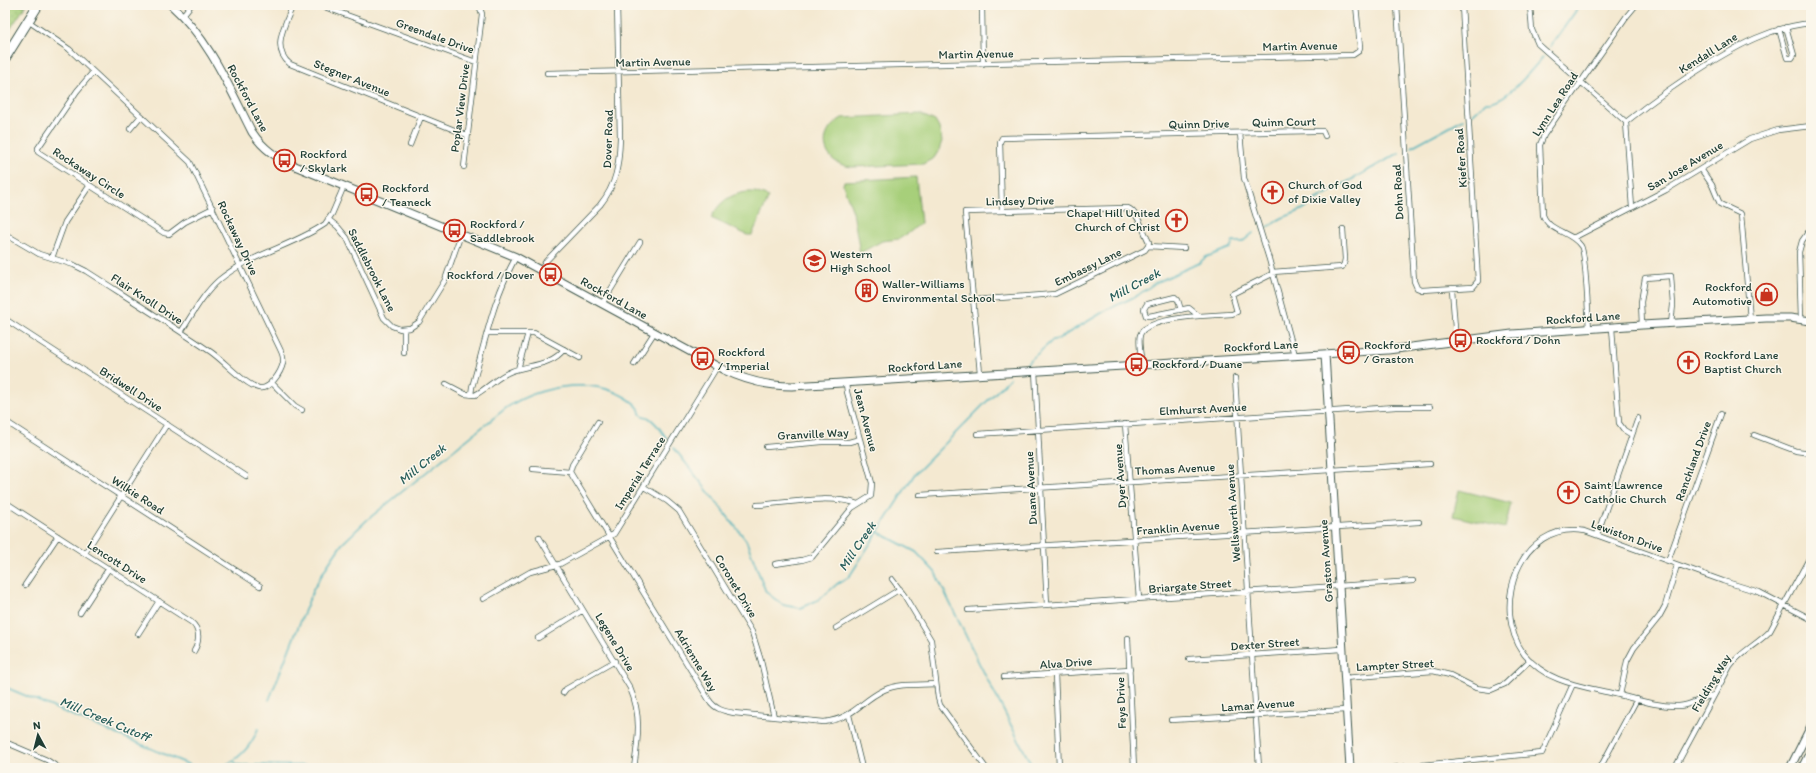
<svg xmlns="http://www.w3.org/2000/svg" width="1816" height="773" viewBox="0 0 1816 773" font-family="Itim,sans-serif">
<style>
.grass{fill:url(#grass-dots);stroke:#638657}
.garden{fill:#a7cf7a;stroke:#638657}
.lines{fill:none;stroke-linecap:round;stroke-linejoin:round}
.stream{stroke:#3fafba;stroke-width:1.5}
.street-casing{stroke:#3f574c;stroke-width:6}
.secondary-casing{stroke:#3f574c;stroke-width:9}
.primary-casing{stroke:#3f574c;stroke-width:9}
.highway-casing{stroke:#3f574c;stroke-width:11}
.street{stroke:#fff;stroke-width:4.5}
.secondary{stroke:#fff;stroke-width:7}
.primary{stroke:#fff;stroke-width:7}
.highway{stroke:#fff;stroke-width:9}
.labels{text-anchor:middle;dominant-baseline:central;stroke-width:3;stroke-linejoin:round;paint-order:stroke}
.street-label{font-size:12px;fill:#1f3d34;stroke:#fbf7ec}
.poi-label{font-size:12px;fill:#1f3d34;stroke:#fbf7ec;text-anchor:start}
.water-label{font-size:13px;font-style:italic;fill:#295f5c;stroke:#fbf7ec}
</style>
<defs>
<pattern id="grass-dots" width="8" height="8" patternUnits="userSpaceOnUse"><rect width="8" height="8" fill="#a7cf7a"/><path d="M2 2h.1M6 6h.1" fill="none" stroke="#87a965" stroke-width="1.8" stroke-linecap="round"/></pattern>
</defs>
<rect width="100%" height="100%" fill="#fbf7ec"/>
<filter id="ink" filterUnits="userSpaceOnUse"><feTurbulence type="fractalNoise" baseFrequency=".025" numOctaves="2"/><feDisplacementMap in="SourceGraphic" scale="8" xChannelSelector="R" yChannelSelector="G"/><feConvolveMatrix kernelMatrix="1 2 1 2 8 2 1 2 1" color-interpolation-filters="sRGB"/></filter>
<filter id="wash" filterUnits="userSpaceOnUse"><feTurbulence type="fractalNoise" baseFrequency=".012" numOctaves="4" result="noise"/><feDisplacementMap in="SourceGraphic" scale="16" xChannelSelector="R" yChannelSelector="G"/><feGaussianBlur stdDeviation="0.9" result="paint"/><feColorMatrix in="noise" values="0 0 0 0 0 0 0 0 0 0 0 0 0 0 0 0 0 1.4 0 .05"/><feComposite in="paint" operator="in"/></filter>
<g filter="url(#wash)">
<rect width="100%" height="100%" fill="#f4e9d1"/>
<path class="grass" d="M5,5H26L5,37Z"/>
<path class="garden" d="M920,114L935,121L939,128L942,141L939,150L934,158L923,164L852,167C822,164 815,133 842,118Z
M916,177L921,223L910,232L899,239L882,241L860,253L853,212L843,185L844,181Z
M747,192H755L769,197L752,235H747L711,218C719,202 730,194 747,192Z
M1459,490L1511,503L1505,528L1453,516Z"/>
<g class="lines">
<path class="stream" d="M1550,47L1580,5
M1473,114L1486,102C1506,104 1531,70 1543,57
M1411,147L1463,119
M1262,229C1272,227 1275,221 1282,218C1294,213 1306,210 1315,200L1399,153
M1027,363L1053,340L1058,339L1105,311L1138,295L1155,283L1199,263L1206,257L1230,248L1233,242H1242L1253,233
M674,448L746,540L766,592L775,599L783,605L800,608L820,599L837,584L849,577L914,475L1010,378
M878,532L916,552L935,572L979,663L1033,768
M5,687L197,768
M269,700L313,590L327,566L342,544L367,520L506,408C537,387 591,376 625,397C630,400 636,404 639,409C640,412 639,412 641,415C644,417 647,416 649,418C657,423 662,432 667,439
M233,761L239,765L337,766L353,768
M218,768C237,762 251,747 258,729"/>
</g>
</g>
<g filter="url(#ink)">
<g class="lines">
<defs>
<path id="street" d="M293,5C286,23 270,48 290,64L467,135
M319,5L476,62
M982,5L983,64
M1397,5L1414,281L1417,288L1422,290L1473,287L1478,281L1462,5
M1530,5L1532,30L1538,44L1626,122L1632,208
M182,16L191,5
M1779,29L1787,58H1792L1794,55L1786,27
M93,72L77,91L38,148V152L164,233L169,234L185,222L213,208
M547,73L1353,55L1359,51L1360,47L1356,5
M1626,122C1651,102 1677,83 1705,66C1739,45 1771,27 1811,23
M130,129L141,116
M1240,133L1244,178L1269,259L1295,355
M410,145L421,117
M464,167L482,14L479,5
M1701,169L1712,185L1720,204L1741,214L1750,319
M1002,211L1000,142L1002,138L1314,131H1323L1325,136
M328,219L338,227L347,238L384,318L392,326L400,329L410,328L419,322L445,280L461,234
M5,234L39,254L74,265L86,271C128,298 170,324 211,352C224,361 245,385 259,388C270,390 281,372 283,363C284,358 282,353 280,349L190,162L69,49L28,21
M1573,238L1666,190L1750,139L1778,130L1811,126
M1148,246L1184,248
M52,258L65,222L90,185
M541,270L546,261L600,205C617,184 619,164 620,138L617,5
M1272,272L1342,267L1344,264L1345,259L1343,229
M1452,289L1456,341
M973,300L1055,294L1145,250L1148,246
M602,304L640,242
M1181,310L1178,300L1175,297L1147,304L1144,309L1146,316H1149L1189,308L1199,316L1232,314L1237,312L1232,294L1272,274
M5,319L246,476
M1801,319L1799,252L1802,241L1811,228
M1642,325L1641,302L1645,278L1671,276L1673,305L1671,324
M1612,328L1619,423L1624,430L1632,435
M1589,329C1588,316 1586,253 1581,246C1571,231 1549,232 1543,215L1540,145L1544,135L1626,17L1636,5
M181,332C192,315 203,294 219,280C250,254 293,246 325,224L332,214L344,186
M488,333H534L580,358
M404,353V329
M634,364L654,333
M1142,364C1141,355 1138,343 1140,335C1144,321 1186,317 1199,316
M518,369L528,333
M1035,370L1047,605
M980,373L965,212L1128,208C1138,212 1144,233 1149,242L1148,246
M1235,378L1259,768
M271,382L295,406L302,410
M446,384L465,394L475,395C488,388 498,376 512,371C529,365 553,365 564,349
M471,395L472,387C485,343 493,298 516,257
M5,421L260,586
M598,422L572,465L570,472L709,700C715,709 723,711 734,713L824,722C855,718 860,701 884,690C899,683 920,685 936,684
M1125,424L1139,599
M977,434L1396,407H1430
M1754,435L1796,451L1811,453
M766,447L822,442H849L860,439
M533,469L570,472
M644,487L667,501L679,511L752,632L761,661L774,717
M920,495L1430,464
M5,502L191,622C200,629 200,641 194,651
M757,505C787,503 830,494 858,504
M1597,535L1638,418
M539,537L630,688C642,715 638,740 634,768
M937,552L1419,522
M85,553L167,424
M1668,561L1721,414
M775,564L802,560L812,557L852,508L871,496L872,483L847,392L846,383
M892,579L904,595L931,640L938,698L940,705L986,768
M25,585L58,536
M483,599L530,572L560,564L614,534L717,367
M968,610L1413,581
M80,613L109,568
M836,628L900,589
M138,634L159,601
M538,638L583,610
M1128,638L1134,768
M1189,659L1342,649
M1055,674L1059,768
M1004,677L1130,669
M1344,678L1433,671L1450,675L1476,688L1491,690L1505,684L1530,660
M563,693L566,689L615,661
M1620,695L1627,661L1634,648L1659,617L1665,606L1677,565
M1714,695C1702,697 1692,705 1679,706C1656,707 1633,698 1611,693C1593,689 1575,686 1558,679C1545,674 1533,665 1524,654C1490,607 1519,520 1585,531L1723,581L1759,592L1811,619
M849,715L862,768
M1171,720L1346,710
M5,742L47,760L59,768
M580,767L593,768
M890,768L896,767
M1392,768L1542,753L1573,684
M1600,768L1637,699
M1675,768L1730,666C1741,651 1758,644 1770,631L1811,555"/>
<path id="secondary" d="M171,5C210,40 229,87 252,132C263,149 277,158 295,166L516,257L724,370C747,381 767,386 792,386L1388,350L1512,334L1642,325L1766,318H1790L1811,321
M1325,354L1350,768"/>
<path id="primary" d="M1790,768L1811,726
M1802,768L1811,750"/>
<path id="highway" d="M5,58L38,5"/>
</defs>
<use href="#street" class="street-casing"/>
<use href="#secondary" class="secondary-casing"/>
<use href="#primary" class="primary-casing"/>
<use href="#highway" class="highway-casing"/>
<use href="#street" class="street"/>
<use href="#secondary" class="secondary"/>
<use href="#primary" class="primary"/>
<use href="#highway" class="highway"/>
</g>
</g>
<defs>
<symbol id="bus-ring" viewBox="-11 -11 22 22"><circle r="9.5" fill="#fbf7ec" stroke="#c8321e" stroke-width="1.5"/><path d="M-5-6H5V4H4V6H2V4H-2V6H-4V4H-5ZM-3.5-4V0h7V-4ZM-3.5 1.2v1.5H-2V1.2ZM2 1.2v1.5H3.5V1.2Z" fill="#c8321e"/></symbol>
<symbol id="church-ring" viewBox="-11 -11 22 22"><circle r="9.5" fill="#fbf7ec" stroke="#c8321e" stroke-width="1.5"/><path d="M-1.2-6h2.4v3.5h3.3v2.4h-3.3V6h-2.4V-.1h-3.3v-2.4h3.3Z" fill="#c8321e"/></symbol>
<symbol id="school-ring" viewBox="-11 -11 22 22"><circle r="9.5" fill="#fbf7ec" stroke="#c8321e" stroke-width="1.5"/><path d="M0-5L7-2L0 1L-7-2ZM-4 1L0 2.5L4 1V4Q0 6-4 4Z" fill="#c8321e"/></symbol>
<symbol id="building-ring" viewBox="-11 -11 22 22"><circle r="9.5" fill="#fbf7ec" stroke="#c8321e" stroke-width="1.5"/><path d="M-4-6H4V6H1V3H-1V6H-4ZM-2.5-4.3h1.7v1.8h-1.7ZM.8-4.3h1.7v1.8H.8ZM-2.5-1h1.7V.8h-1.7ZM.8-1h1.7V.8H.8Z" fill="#c8321e"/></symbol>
<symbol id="shop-ring" viewBox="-11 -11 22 22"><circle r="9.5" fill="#fbf7ec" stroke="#c8321e" stroke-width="1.5"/><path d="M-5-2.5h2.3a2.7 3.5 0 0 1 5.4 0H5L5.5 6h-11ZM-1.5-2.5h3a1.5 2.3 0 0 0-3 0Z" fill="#c8321e"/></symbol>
</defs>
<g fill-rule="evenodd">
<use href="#bus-ring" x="272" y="148" width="25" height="25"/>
<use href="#church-ring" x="1260" y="180" width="25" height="25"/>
<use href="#bus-ring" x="354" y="182" width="25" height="25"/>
<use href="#church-ring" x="1164" y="208" width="25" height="25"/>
<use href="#bus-ring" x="442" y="218" width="25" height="25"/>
<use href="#school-ring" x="802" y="248" width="25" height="25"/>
<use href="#bus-ring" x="538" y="262" width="25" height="25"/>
<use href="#building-ring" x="854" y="278" width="25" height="25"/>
<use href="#shop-ring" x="1754" y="282" width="25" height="25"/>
<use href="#bus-ring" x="1448" y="328" width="25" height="25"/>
<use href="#bus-ring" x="1336" y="340" width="25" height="25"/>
<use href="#bus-ring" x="690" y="346" width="25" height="25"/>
<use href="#church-ring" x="1676" y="350" width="25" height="25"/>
<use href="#bus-ring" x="1124" y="352" width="25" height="25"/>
<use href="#church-ring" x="1556" y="480" width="25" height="25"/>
</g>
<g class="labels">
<g class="street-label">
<text transform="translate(435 36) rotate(20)">Greendale Drive</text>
<text transform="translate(1300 46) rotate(-1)">Martin Avenue</text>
<text transform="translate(1708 53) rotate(-32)">Kendall Lane</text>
<text transform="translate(976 54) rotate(-1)">Martin Avenue</text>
<text transform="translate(653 62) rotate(-1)">Martin Avenue</text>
<text transform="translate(352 78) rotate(22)">Stegner Avenue</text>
<text transform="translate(248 98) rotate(62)">Rockford Lane</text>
<text transform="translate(1555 104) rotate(-57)">Lynn Lea Road</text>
<text transform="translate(460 108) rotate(-83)">Poplar View Drive</text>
<text transform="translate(1284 122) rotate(-1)">Quinn Court</text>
<text transform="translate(1199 124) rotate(-1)">Quinn Drive</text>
<text transform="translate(608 139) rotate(-88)">Dover Road</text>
<text transform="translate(1461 158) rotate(-94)">Kiefer Road</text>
<text transform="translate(1685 166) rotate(-31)">San Jose Avenue</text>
<text transform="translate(89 173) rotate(33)">Rockaway Circle</text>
<text transform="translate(1398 192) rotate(-93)">Dohn Road</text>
<text transform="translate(1020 201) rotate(-1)">Lindsey Drive</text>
<text transform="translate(238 238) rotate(65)">Rockaway Drive</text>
<text transform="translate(1088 267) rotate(-26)">Embassy Lane</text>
<text transform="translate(372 270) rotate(63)">Saddlebrook Lane</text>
<text transform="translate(614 298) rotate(29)">Rockford Lane</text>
<text transform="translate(147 299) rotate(33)">Flair Knoll Drive</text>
<text transform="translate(1583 318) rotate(-4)">Rockford Lane</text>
<text transform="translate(1261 346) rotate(-3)">Rockford Lane</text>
<text transform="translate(925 366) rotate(-4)">Rockford Lane</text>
<text transform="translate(131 389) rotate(33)">Bridwell Drive</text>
<text transform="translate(1203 409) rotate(-3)">Elmhurst Avenue</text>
<text transform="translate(866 420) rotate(75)">Jean Avenue</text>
<text transform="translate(813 434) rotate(-3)">Granville Way</text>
<text transform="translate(1693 461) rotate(-70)">Ranchland Drive</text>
<text transform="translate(1175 469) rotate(-3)">Thomas Avenue</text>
<text transform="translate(640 473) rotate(-58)">Imperial Terrace</text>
<text transform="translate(1120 476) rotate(-94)">Dyer Avenue</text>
<text transform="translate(1031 488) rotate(-93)">Duane Avenue</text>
<text transform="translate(138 495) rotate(33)">Wilkie Road</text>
<text transform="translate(1233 513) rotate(-94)">Wellsworth Avenue</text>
<text transform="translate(1178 528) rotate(-4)">Franklin Avenue</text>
<text transform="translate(1627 536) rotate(20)">Lewiston Drive</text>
<text transform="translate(1326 561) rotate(-94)">Graston Avenue</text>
<text transform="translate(117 562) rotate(33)">Lencott Drive</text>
<text transform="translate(736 586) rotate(59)">Coronet Drive</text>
<text transform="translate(1190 586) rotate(-4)">Briargate Street</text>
<text transform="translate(615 642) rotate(59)">Legene Drive</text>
<text transform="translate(1265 644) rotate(-4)">Dexter Street</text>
<text transform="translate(696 660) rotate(59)">Adrienne Way</text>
<text transform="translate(1066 663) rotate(-4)">Alva Drive</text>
<text transform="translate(1395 665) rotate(-3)">Lampter Street</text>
<text transform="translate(1711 683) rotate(-59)">Fielding Way</text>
<text transform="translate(1121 703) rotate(-92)">Feys Drive</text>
<text transform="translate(1258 705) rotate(-4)">Lamar Avenue</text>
</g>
<g class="poi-label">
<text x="300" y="154">Rockford<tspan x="300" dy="14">/ Skylark</tspan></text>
<text x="1288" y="185">Church of God<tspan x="1288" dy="14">of Dixie Valley</tspan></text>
<text x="382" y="188">Rockford<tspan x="382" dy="14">/ Teaneck</tspan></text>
<text x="1160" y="213" text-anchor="end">Chapel Hill United<tspan x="1160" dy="14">Church of Christ</tspan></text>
<text x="470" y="224">Rockford /<tspan x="470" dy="14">Saddlebrook</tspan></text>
<text x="830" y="254">Western<tspan x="830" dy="14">High School</tspan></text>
<text x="534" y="275" text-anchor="end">Rockford / Dover</text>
<text x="882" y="284">Waller-Williams<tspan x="882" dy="14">Environmental School</tspan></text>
<text x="1752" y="287" text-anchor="end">Rockford<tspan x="1752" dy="14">Automotive</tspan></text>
<text x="1476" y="340">Rockford / Dohn</text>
<text x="1364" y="345">Rockford<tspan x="1364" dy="14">/ Graston</tspan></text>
<text x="718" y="352">Rockford<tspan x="718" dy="14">/ Imperial</tspan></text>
<text x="1704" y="355">Rockford Lane<tspan x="1704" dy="14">Baptist Church</tspan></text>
<text x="1152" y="364">Rockford / Duane</text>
<text x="1584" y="485">Saint Lawrence<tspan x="1584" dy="14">Catholic Church</tspan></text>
</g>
<g class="water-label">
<text transform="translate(1134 285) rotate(-28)">Mill Creek</text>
<text transform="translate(422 464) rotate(-39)">Mill Creek</text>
<text transform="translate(857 546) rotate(-56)">Mill Creek</text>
<text transform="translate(105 719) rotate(23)">Mill Creek Cutoff</text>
</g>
</g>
<rect width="1816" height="773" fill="none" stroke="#fbf7ec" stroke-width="20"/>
<g transform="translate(38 735) rotate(353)" stroke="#fbf7ec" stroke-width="3" paint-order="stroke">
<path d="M0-3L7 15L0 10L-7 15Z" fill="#1f3d34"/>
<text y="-6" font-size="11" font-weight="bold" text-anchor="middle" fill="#1f3d34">N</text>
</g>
</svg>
